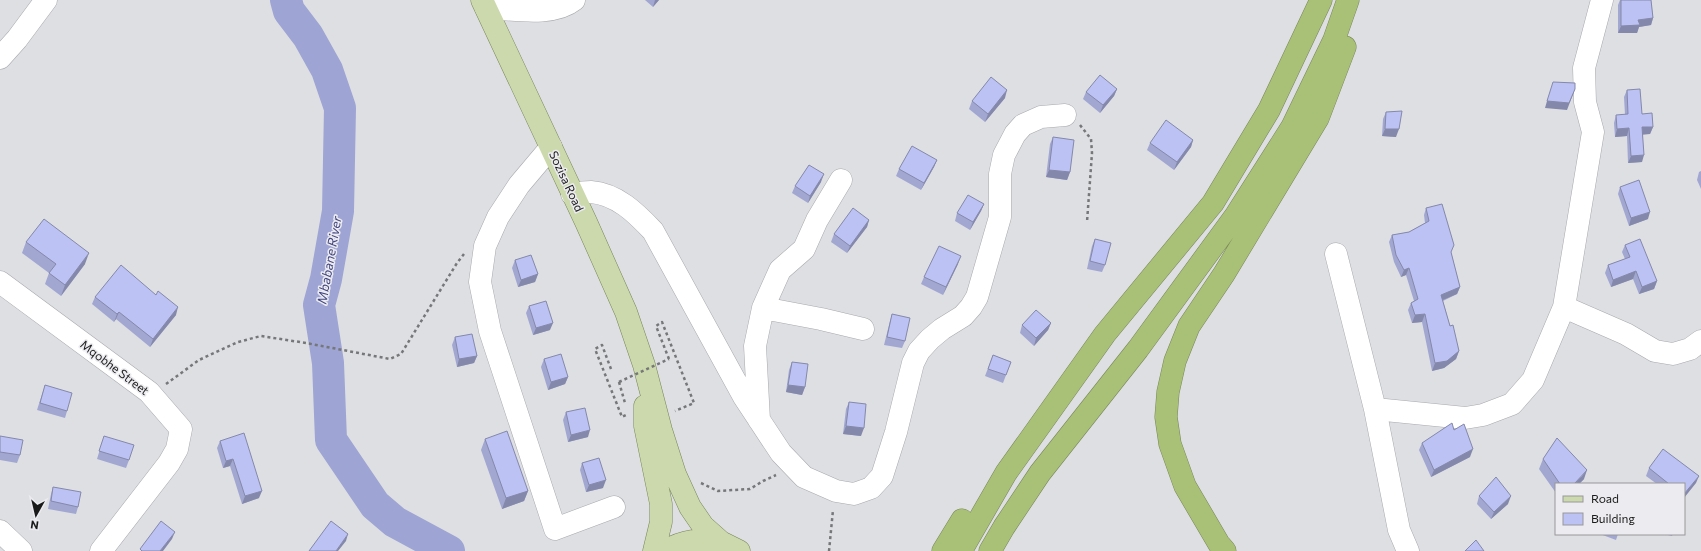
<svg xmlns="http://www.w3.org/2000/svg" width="1701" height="551" viewBox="0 0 1701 551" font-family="Commissioner,sans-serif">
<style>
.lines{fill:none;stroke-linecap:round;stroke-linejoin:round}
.river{stroke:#9ea4d3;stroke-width:32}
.minor-casing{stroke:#a8a9ad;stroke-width:23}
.major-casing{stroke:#778657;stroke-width:23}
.highway-casing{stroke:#778657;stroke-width:23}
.path{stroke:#767779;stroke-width:2.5;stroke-dasharray:3 3;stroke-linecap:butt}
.minor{stroke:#fff;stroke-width:22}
.major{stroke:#cbd9ad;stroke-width:22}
.highway{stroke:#a9c077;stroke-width:22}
.path-bridge{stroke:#767779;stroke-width:2.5;stroke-dasharray:3 3;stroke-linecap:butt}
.wall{fill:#a2a7d1}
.shaded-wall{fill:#8488aa}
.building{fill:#bcc2f3;stroke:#8488aa}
.labels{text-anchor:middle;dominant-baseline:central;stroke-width:3;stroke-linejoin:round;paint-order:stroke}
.street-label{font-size:12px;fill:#1a1a1b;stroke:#ececf0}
.water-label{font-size:13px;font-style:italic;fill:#434682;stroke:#ececf0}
</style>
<rect width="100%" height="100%" fill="#dedfe3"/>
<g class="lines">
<path class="river" d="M286,0L289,11L308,36L327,70L340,108L338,211L326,279L319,305L328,363L331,440L375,505L395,522L449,551"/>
<defs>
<path id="minor" d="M486,8C513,9 553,17 574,0
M0,58L17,39L46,0
M551,147L519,185L498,217L485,246L480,282L490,331L555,529L614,507
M572,194C578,193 585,192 591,192C617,194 636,213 653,231L744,397L781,453L804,477L836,491L854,494L871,488L882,476L896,432L913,363L919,351L930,339L942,329L963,316L971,307L977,297L1000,217V174L1004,155L1015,134L1023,125L1041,117L1065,115
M1336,254L1375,409L1399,530L1408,551
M0,282L149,392L181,429L177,449L169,463L101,551
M1564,307L1626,334L1655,351L1673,354L1690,349L1701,341
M763,308L821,319L863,329
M1375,409L1465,418L1483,415L1512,404L1533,380L1564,307L1593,132L1585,102L1584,68L1602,0
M759,420L755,346L763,308L780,270L804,249L817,220L841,180
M0,531L21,551"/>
<path id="major" d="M482,0L586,222L626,312L644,365L661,430L675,474L690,507L703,526L721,542L739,551
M645,406V426L661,504V522L654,551
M665,551C685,540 698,539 721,542"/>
<path id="highway" d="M943,551L962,520
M961,551L1006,473L1105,334L1213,203L1269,110L1321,0
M990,551L1004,527L1040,473L1138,349L1236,215L1292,127L1334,40L1348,0
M1225,551L1219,544L1185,486L1170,444L1166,417L1168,392L1175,361L1189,326L1224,274L1318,118L1345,47"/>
</defs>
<use href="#minor" class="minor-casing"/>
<use href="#major" class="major-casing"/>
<use href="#highway" class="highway-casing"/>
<path class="path" d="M1080,125L1091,139L1092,153L1087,222
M669,359L656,326L662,322L694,403L675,411
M611,369L602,345L595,349L622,417L626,415
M619,382L625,403
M166,384L199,360L238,342L261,336L306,343L390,359L401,354L457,263L464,254
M701,483L718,491L750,489L763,481L776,475
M829,551L833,510"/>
<use href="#minor" class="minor"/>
<use href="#major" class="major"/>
<use href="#highway" class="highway"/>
<path class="path-bridge" d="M619,382L669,359"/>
</g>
<path class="wall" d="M645,0H659L653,7Z
M1620,0H1651L1653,18L1651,25L1639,27L1637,33H1618V5Z
M1117,89L1114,96L1100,113L1083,99L1086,92Z
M1627,90L1642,114L1653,127L1650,134H1643L1642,162L1628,163L1627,136L1615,137L1614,123L1616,115H1625L1624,97Z
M1005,98L985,122L969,109L972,101Z
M1386,112L1396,137L1382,136L1383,119Z
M1053,137L1070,172L1067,180L1046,177L1050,144Z
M1193,140L1191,147L1174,170L1147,150L1150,143Z
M937,160L934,167L921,190L896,176L899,169Z
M1701,171V189L1697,180L1699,172Z
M821,182L808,203L792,193L795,186Z
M1620,187L1648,219L1629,226L1618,194Z
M984,204L981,211L970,230L955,221L957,213Z
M1426,208L1451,252L1460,287L1457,294L1443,301L1450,326L1459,351L1456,359L1444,368L1432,371L1422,322L1412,323L1408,310L1411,303L1414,301L1406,275L1401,277L1394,262L1389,242L1392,235L1409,232L1425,223L1424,215Z
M869,220L867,227L847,253L831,242L834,234Z
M1095,239L1105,265L1102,272L1087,269L1092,246Z
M26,242L85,264L61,296L45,284L49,273L22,253Z
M1625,245L1657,281L1654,289L1639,294L1633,279L1611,287L1605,273L1608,265L1625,259L1622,252Z
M515,260L538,274L535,282L518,287L512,268Z
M958,264L943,295L921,284L924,277Z
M95,297L176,315L150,347L116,319L114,322L92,304Z
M529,306L550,330L533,335L526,313Z
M892,314L905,341L902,348L884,345L890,321Z
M1051,323L1048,330L1034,346L1020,333L1022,325Z
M455,337L477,356L474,363L457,367L452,345Z
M993,355L1011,362L1003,383L985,376Z
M544,359L568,377L565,384L548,390L541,367Z
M792,362L805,387L802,395L786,392L789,370Z
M45,385L67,411L65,418L37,410Z
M849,402L861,436L843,434L846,409Z
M566,412L588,437L568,442L563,420Z
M1454,430L1470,457L1431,477L1419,450L1422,443Z
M0,436L20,455L17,463L0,460Z
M104,436L129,460L126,468L97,459Z
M485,439L528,491L524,501L502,509L481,450Z
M220,441L259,498L242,504L230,466L223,468L217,448Z
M1543,459L1584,479L1579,484H1556V493L1539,469Z
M582,463L603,488L586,492L580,470Z
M1649,468L1696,483L1684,484H1657L1646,476Z
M53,487L78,507L76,514L48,509L51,494Z
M1479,496L1508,504L1491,519L1477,504Z
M1600,534H1618L1616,540Z
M1663,534H1673L1672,536Z"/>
<path class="shaded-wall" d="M655,0H659L653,7Z
M1653,18L1651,25L1639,27L1637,33H1618L1621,26L1638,20Z
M1117,89L1114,96L1100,113L1103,105Z
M1575,89L1567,110L1545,108L1547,101Z
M1007,90L1005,98L985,122L988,114Z
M1642,127H1653L1650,134L1640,135Z
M1629,128L1627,136L1615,137L1617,129Z
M1385,129H1399L1396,137L1382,136Z
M1193,140L1191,147L1174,170L1177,162Z
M1644,155L1642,162L1628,163L1631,156Z
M937,160L934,167L921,190L924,183Z
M1049,170L1070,172L1067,180L1046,177Z
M824,174L821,182L808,203L810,196Z
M984,204L981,211L970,230L973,222Z
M1650,212L1648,219L1629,226L1631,218Z
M869,220L867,227L847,253L850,246Z
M89,253L85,264L61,296L65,285Z
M961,256L958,264L943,295L946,287Z
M1409,268L1406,275L1401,277L1404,270Z
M1636,271L1633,279L1611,287L1613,280Z
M538,274L535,282L518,287L521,280Z
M1657,281L1654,289L1639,294L1642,287Z
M1460,287L1457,294L1438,302L1441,295Z
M178,307L176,315L150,347L153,339Z
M119,312L116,319L114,322L117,314Z
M1425,314L1422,322L1412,323L1415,315Z
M553,323L550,330L533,335L536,328Z
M1051,323L1048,330L1034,346L1036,338Z
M1459,351L1456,359L1444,368L1432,371L1435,363Z
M477,356L474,363L457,367L459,359Z
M568,377L565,384L548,390L551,382Z
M788,385L805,387L802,395L786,392Z
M846,426L864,428L861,436L843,434Z
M590,430L588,437L568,442L571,435Z
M1473,449L1470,457L1431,477L1434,470Z
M233,459L230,466L223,468L226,461Z
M1587,470L1584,479L1579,484H1575Z
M1699,476L1696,483L1684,498V494Z
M606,480L603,488L586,492L589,485Z
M262,491L259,498L242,504L245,496Z
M528,491L524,501L502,509L506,498Z
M1511,496L1508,504L1491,519L1494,512Z
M175,532L172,539L163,551H160Z
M348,534L346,541L338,551H336Z"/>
<path class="building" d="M1621,0H1651L1653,18L1638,20L1640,25L1621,26Z
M1100,75L1117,89L1103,105L1086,92Z
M991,77L1007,90L988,114L972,101Z
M1553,82L1575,83V89L1569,103L1547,101Z
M1640,89L1642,114L1652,113L1653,127H1642L1644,155L1631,156L1629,128L1617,129L1616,115L1628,114L1627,90Z
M1402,111L1399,129H1385L1386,112Z
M1166,120L1193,140L1177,162L1150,143Z
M1053,137L1074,140L1070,172L1049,170Z
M912,146L937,160L924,183L899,169Z
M809,165L824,174L810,196L795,186Z
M1639,180L1650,212L1631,218L1620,187Z
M968,195L984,204L973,222L957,213Z
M1442,204L1454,245L1451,252L1460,287L1441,295L1450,326L1453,325L1459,351L1447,361L1435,363L1425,314L1415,315L1411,303L1418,299L1409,268L1404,270L1396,255L1392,235L1409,232L1429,221L1426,208Z
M853,208L869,220L850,246L834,234Z
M44,219L89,253L65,285L49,273L56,264L26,242Z
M1095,239L1111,243L1105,265L1090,261Z
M1640,239L1657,281L1642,287L1636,271L1613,280L1608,265L1630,257L1625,245Z
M939,246L961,256L946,287L924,277Z
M531,255L538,274L521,280L515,260Z
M121,265L156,295L158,291L178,307L153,339L119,312L117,314L95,297Z
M546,301L553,323L536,328L529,306Z
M1036,310L1051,323L1036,338L1022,325Z
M892,314L910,318L905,341L887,337Z
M472,334L477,356L459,359L455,337Z
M561,354L568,377L551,382L544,359Z
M993,355L1011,362L1006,375L988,369Z
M792,362L808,364L805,387L788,385Z
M45,385L72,393L67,411L40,403Z
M849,402L866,404L864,428L846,426Z
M585,408L590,430L571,435L566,412Z
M1452,423L1454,430L1464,424L1473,449L1434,470L1422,443Z
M507,431L528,491L506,498L485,439Z
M244,433L262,491L245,496L233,459L226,461L220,441Z
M0,436L23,440L20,455L0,452Z
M104,436L134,445L129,460L99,451Z
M1557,438L1587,470L1575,483L1576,484H1560L1543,459Z
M1663,449L1699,476L1684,494V484H1669L1649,468Z
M599,458L606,480L589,485L582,463Z
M1496,477L1511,496L1494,512L1479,496Z
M53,487L81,492L78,507L51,501Z
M161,521L175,532L160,551H142L140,549Z
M331,521L348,534L336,551H309Z
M1476,540L1484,551H1465Z"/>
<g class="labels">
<g class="street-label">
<text transform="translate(567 181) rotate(65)">Sozisa Road</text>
<text transform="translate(115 367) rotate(37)">Mqobhe Street</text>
</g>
<g class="water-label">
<text transform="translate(329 260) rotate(-80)">Mbabane River</text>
</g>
</g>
<rect x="1555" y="483" width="130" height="52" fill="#ececf0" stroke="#98989b"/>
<rect x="1563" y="496" width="20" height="6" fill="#cbd9ad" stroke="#98989b"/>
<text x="1591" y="503" font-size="12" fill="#1a1a1b">Road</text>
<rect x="1563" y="513" width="20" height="12" fill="#bcc2f3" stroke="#98989b"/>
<text x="1591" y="523" font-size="12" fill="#1a1a1b">Building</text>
<g transform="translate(36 515) rotate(188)" stroke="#ececf0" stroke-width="3" paint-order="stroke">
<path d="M0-3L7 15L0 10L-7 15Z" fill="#1a1a1b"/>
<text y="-6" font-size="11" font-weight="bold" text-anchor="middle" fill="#1a1a1b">N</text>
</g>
</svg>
